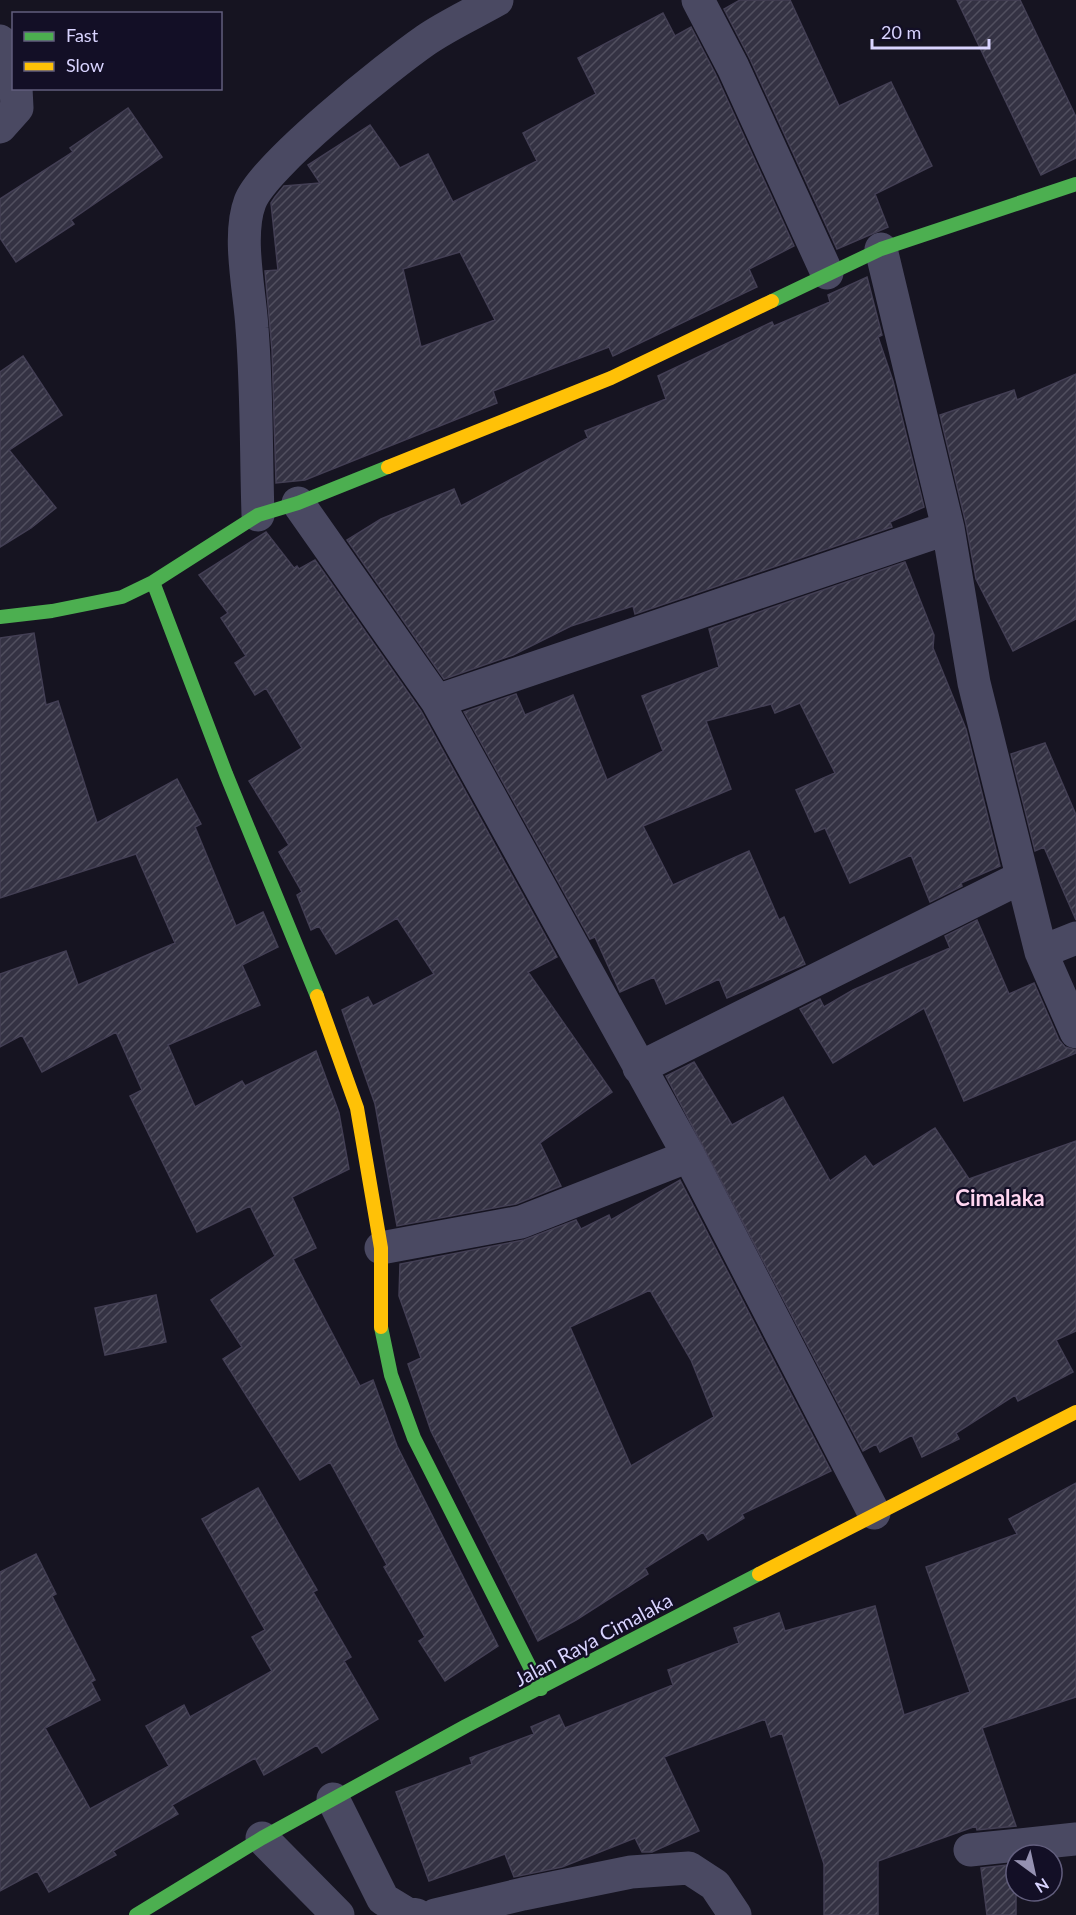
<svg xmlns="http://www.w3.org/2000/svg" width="1076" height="1915" viewBox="0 0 1076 1915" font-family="Lato,sans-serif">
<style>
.building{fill:url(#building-hatch);stroke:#433f54;stroke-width:1.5;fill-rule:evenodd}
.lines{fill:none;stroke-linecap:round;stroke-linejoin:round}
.street{stroke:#4a4962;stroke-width:33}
.fast{stroke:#4caf50;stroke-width:14}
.slow{stroke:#ffc107;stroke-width:14}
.labels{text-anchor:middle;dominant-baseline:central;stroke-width:4.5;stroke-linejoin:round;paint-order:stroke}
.street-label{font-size:20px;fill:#d9d4ff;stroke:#130f26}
.quarter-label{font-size:22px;font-weight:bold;fill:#ffd6f0;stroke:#130f26}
</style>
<defs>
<pattern id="building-hatch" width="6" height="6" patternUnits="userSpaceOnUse" patternTransform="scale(1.5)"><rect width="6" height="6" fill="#343243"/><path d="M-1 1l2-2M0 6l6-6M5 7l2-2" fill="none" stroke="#514f5f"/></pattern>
</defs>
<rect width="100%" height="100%" fill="#161421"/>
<path class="building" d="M740,0H790L839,106L891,82L932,166L875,194L888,227L837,249L750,59L724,9Z
M957,0H1020L1076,117V158L1041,175Z
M663,13L675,36L691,27L716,75L794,246L749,269L757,287L613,356L609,347L493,391L497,403L305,480L276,483L272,350L265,271L278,270L271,203L275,197L284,186L320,183L308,165L370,125L400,168L428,154L453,202L537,161L523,133L596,94L578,58ZM460,252L495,320L421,347L403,269Z
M128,108L162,157L71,220L74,224L16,262L0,238V199L73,152L70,148Z
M867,277L882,335L878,337L893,381L924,507L890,522L892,527L635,614L633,606L571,626L513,655L444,679L347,540L381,519L454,489L461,506L588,438L585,431L666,399L658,376L772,322L774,326L830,302L828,295Z
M23,356L62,415L9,450L56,508L31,528L0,547V372Z
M1076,374V619L1013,651L976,579L966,524L940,415L1014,390L1017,400Z
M266,532L294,568L297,566L299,569L315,560L421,711L557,957L528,972L612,1092L540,1143L561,1186L516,1204L397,1226L375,1104L342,1010L368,997L373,1006L434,974L397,918L336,954L319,926L311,930L297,895L302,892L279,852L289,845L249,781L302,748L266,688L255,695L235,663L246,656L221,618L228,613L199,575Z
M905,562L934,635L933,648L966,729L1000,866L961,883L962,886L930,902L911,855L850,883L825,828L815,832L796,790L835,773L800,703L775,713L771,704L706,721L731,789L643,826L673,885L749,851L779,920L784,917L805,964L727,998L719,979L666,1004L654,977L620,992L595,937L590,939L464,712L516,694L525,715L573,695L607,780L663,751L642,696L719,667L709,629Z
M34,633L46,705L58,701L97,823L177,779L201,824L195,827L236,926L263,912L278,947L242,965L260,1005L168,1045L195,1107L242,1081L245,1086L316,1051L339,1113L349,1169L292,1197L316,1248L293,1259L360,1386L373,1380L397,1446L498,1646L445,1681L419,1641L425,1637L384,1567L387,1565L330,1462L300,1480L223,1359L242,1347L211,1300L275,1256L250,1206L197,1232L130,1096L142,1090L116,1032L42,1072L22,1035L0,1047V974L66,951L78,985L175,943L136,854L0,898V638Z
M1045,743L1076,815V920L1044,847L1035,851L1011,754Z
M977,920L1009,994L1034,983L1059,1040L1065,1047L1076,1050V1053L964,1101L924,1008L833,1063L800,1009L820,999L824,1007L853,990L950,948L945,936Z
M694,1062L732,1125L783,1097L830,1181L865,1156L873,1167L935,1128L969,1179L1076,1141V1331L1056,1340L1073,1372L1018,1401L1015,1395L956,1433L959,1439L922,1457L912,1435L880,1452L876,1444L863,1451L666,1076Z
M680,1180L831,1471L742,1514L744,1518L708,1540L703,1532L645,1568L648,1574L576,1620L538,1641L431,1431L408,1364L421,1358L399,1296L400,1264L524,1240L576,1220L581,1229L609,1215L611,1220ZM650,1290L691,1360L714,1417L631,1466L570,1327Z
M156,1295L166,1342L105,1355L95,1308Z
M1076,1483V1697L982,1728L1016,1826L977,1830L976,1826L878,1861V1915H824V1864L782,1733L771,1737L765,1719L664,1757L699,1831L652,1852H642L635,1838L562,1867L514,1877L505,1854L429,1881L396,1792L472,1764L470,1758L534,1734L531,1727L559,1715L565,1728L673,1685L668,1670L739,1643L734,1628L779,1613L785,1631L875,1606L904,1715L970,1692L926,1567L1017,1534L1009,1519Z
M258,1488L317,1590L313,1592L351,1657L344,1661L378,1719L322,1753L317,1745L264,1775L255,1758L172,1805L178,1814L113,1851L116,1855L49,1892L37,1871L0,1891V1572L36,1554L56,1594L52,1596L95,1680L91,1682L100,1700L45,1728L90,1809L169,1766L146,1726L184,1705L190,1717L272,1671L252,1637L265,1630L202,1519Z
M1016,1864V1915H987L981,1868Z"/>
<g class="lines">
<path class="street" d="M698,0L733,67L827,273
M0,41L14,81
M0,127L17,108L16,88
M881,249L948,528
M298,503L437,701L689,1156L874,1513
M258,515C256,453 257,390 252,328C250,292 237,236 250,202C263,166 390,65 426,40C448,25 474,13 497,0
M437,701L948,528L974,683L1041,952L1076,1032
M1041,952L1076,938
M639,1068L1022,877
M381,1248L521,1222L689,1156
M333,1799L383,1899L406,1913L417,1915
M262,1838L338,1915
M970,1850L1076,1839
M435,1915L523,1894L631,1872L689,1868L715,1885L735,1915"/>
<path class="fast" d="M772,301L881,249L1076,184
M153,582L226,774L317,996
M0,617L52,611L122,597L153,582L258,515L298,503L388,467
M381,1327L391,1375L414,1438L541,1689
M136,1915L262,1838L466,1726L759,1574"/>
<path class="slow" d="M388,467L611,378L772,301
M317,996L357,1108L381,1248V1327
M759,1574L1076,1412"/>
</g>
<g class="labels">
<g class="street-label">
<text transform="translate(593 1639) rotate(-28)">Jalan Raya Cimalaka</text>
</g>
<g class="quarter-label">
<text x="1000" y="1197">Cimalaka</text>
</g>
</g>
<rect x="12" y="12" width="210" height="78" fill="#130f26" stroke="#625e7d" stroke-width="1.5"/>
<rect x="24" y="32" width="30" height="9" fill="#4caf50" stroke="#625e7d" stroke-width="1.5"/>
<text x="66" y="42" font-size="18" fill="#d9d4ff">Fast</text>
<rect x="24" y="62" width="30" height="9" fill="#ffc107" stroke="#625e7d" stroke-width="1.5"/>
<text x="66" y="72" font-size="18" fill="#d9d4ff">Slow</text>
<g transform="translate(1034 1873) rotate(147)"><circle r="28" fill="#130f26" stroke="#625e7d" stroke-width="1.5"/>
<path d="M0-4.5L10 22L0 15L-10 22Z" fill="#9591b1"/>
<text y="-9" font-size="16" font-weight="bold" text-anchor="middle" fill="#d9d4ff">N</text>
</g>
<path d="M872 39v9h117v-9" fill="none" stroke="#d9d4ff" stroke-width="3"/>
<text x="881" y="39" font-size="18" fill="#d9d4ff" stroke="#130f26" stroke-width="4.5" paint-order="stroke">20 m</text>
</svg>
